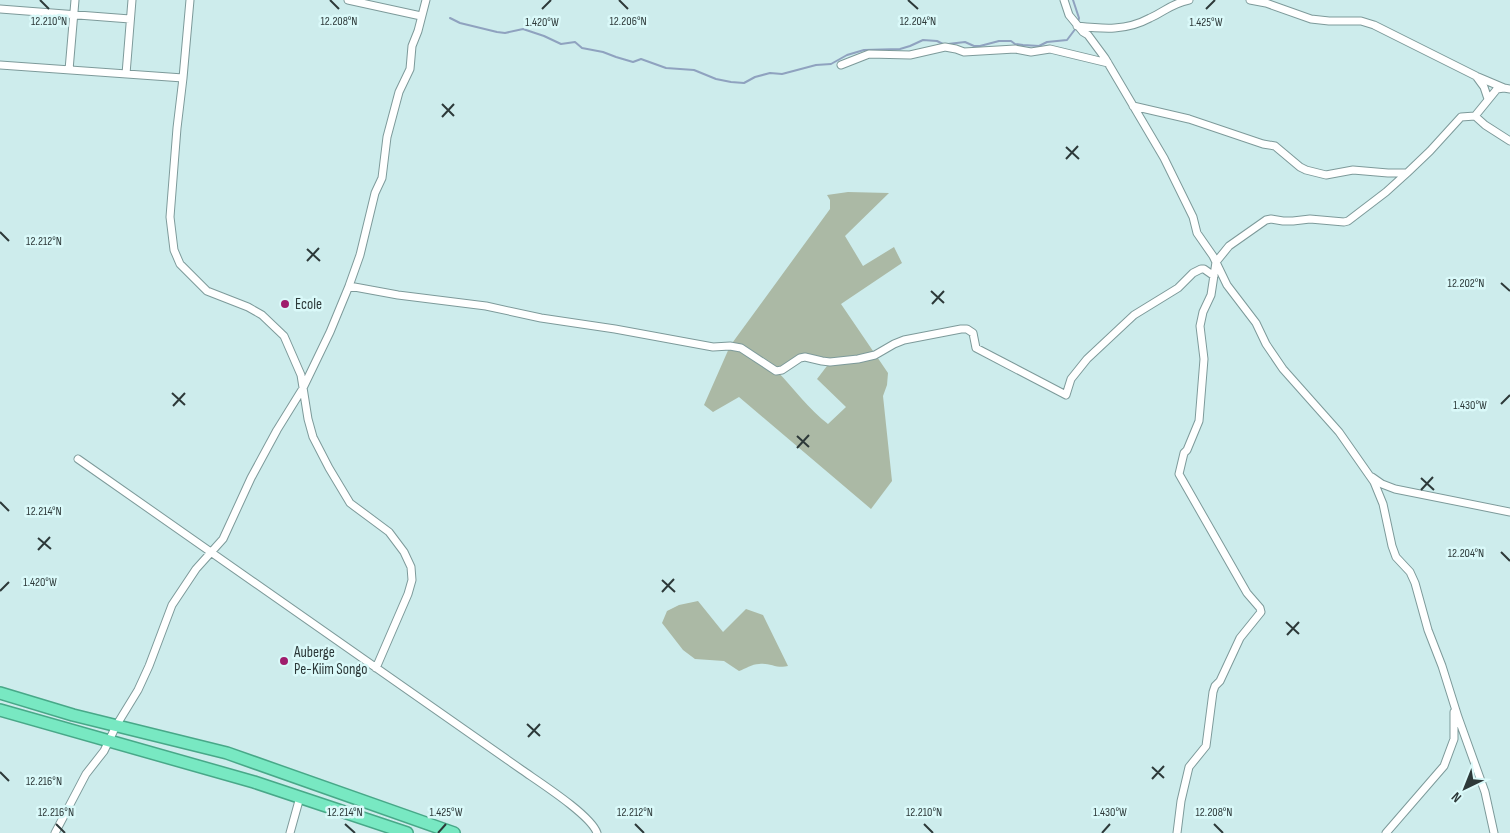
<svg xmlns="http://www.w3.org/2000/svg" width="1510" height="833" viewBox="0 0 1510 833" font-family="'Sofia Sans Condensed',sans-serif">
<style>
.green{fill:#abb9a5;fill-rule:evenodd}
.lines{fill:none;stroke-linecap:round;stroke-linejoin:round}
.stream{stroke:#8fa2bf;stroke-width:2}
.minor-casing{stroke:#7d9a9a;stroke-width:9}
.trunk-casing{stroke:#48a888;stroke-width:14}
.minor{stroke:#fff;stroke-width:7}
.trunk{stroke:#78e8c2;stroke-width:11}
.ticks{fill:none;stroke:#2d3939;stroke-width:2}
.poi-dot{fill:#9f1c6c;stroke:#daf9f9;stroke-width:2}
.labels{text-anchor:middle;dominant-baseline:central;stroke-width:5;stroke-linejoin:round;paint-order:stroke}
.poi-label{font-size:15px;fill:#2d3939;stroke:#daf9f9;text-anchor:start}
.ticks-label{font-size:12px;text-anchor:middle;fill:#2d3939;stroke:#daf9f9;stroke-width:5;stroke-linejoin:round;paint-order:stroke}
</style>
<rect width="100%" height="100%" fill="#cdecec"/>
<path class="green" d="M848,192L889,193L845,236L863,266L894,247L902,263L841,304L888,373L887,385L883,396L892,481L871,509L739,397L713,412L704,405L730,346L830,209V200L827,195ZM805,357L830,362L817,379L846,407L828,424C809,409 794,389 777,371Z
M698,601L723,632L746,609L763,615L788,666C777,669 769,662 759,664C752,664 745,669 739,671L724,661L695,659L683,650L662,623L667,611L679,605Z"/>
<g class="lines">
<path class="stream" d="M1073,0L1079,18L1078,22
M450,18L460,23L497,32L505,33L523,29L544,36L561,44L575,42L582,48L603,52L616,57L633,62L641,59L666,68L694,70L716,79L731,82L744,83L755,77L770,73L782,74L816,65L831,64L847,55L864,50L900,49L910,46L923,40L937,41L943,44
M948,44L965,42L974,46H980L999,41H1011L1015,44L1023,45L1039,46L1047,42L1067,40L1076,28"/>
<defs>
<path id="minor" d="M190,0L183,78L177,128L170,217L174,250L180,264L207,291L248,307L262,315L284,336L301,375L308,419L313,437L329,468L350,503L389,532L404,552L411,567L412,580L408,594L376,668
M348,0L421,16
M1064,0L1069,15L1083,32L1088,35L1105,58L1164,158L1193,217L1197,233L1213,256L1227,285L1256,323L1266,344L1283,369L1339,432L1374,482L1383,504L1392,546L1396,557L1410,572L1415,583L1428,630L1442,666L1458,717L1485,792L1494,833
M1250,0L1266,3L1311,19L1329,21H1361L1374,25L1476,76L1484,87L1488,99
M0,9L130,19
M1077,26C1104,29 1126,31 1150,18C1166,11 1170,4 1189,0
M0,65L183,78
M841,65L869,54L910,55L945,47L956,49L964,52L1015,49L1031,52L1050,49L1108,63
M69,70L75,0
M126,74L132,0
M1478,77L1504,88L1510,89
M1133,106L1189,119L1263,144L1275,146L1300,167L1306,170L1326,175L1353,170L1388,173H1407L1430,151L1461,117L1475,116L1497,89L1504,88
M1475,116L1485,125L1510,141
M349,286L398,295L486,306L541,318L615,329L713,347L730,346L741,348L776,371L782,370L800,358L805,357L822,361L830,362L858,359L875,355L894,344L904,340L961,329H967L973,333L976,348L1066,395L1071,379L1087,359L1134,315L1178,288L1193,273L1201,269H1204L1214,276
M78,459L522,770C539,782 591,815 597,833
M1372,477L1382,484L1395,489L1510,512
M55,833L86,774L104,751L116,726L138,690L149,666L172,605L196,569L223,539L251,478L277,430L303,388L330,332L349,286L360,255L375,193L382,178L387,137L399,92L410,69L412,46L418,31L426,0
M290,833L300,797
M1177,833L1181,801L1189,767L1206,746L1213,692L1215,686L1220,681L1240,638L1261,612L1260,608L1247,593L1179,474L1184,453L1187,450L1199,421L1204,359L1200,326L1203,312L1211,295L1216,262L1229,246L1266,220L1271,219L1283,221H1293L1310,219L1344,222L1348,221L1386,192L1407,173
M1386,833L1444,766L1454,739V712"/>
<path id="trunk" d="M0,693L73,715L227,753L454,833
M0,710L254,782L407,833"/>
</defs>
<use href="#minor" class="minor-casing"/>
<use href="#trunk" class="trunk-casing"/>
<use href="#minor" class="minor"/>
<use href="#trunk" class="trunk"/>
</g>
<path class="ticks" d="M40,0L49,9M330,0L339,9M619,0L628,9M908,0L918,9M542,9L551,0M1206,9L1215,0M442,104L454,116M442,117L454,104M1066,147L1079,159M1066,159L1078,146M0,232L9,241M307,249L320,261M307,261L319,248M1501,283L1510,291M931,291L944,303M932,304L944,291M172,393L185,405M1501,404L1510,395M173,406L185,393M797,436L809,447M797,448L809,435M1421,478L1434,490M1421,490L1433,477M0,502L9,511M38,538L51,549M38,550L50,537M1501,552L1510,561M662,580L675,592M0,591L9,582M662,592L674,579M1286,622L1299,634M1287,635L1299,622M527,724L540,736M528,737L540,724M1152,767L1164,778M0,772L9,781M1152,779L1164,766M56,824L65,833M345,824L355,833M635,824L644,833M924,824L933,833M1214,824L1223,833M438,833L446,824M1102,833L1110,824"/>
<g class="poi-dot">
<circle cx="285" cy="304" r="5"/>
<circle cx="284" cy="661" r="5"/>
</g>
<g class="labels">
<g class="poi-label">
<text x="295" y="304">Ecole</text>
<text x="294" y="652">Auberge<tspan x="294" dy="17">Pe-Kiim Songo</tspan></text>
</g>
</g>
<g class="ticks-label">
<text x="628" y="25">12.206°N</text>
<text x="918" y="25">12.204°N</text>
<text x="49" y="25">12.210°N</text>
<text x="339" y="25">12.208°N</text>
<text x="542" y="26">1.420°W</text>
<text x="1206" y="26">1.425°W</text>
<text x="44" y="245">12.212°N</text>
<text x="1466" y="287">12.202°N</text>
<text x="1470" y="409">1.430°W</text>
<text x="44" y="515">12.214°N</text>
<text x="1466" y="557">12.204°N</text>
<text x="40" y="586">1.420°W</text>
<text x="44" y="785">12.216°N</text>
<text x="446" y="816">1.425°W</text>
<text x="1110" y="816">1.430°W</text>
<text x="56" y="816">12.216°N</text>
<text x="345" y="816">12.214°N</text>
<text x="635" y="816">12.212°N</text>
<text x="924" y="816">12.210°N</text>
<text x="1214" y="816">12.208°N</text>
</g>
<g transform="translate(1465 788) rotate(223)" stroke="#daf9f9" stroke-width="4" paint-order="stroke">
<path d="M0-4L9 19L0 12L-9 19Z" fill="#2d3939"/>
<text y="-8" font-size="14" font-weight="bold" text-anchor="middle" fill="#2d3939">N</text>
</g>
</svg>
